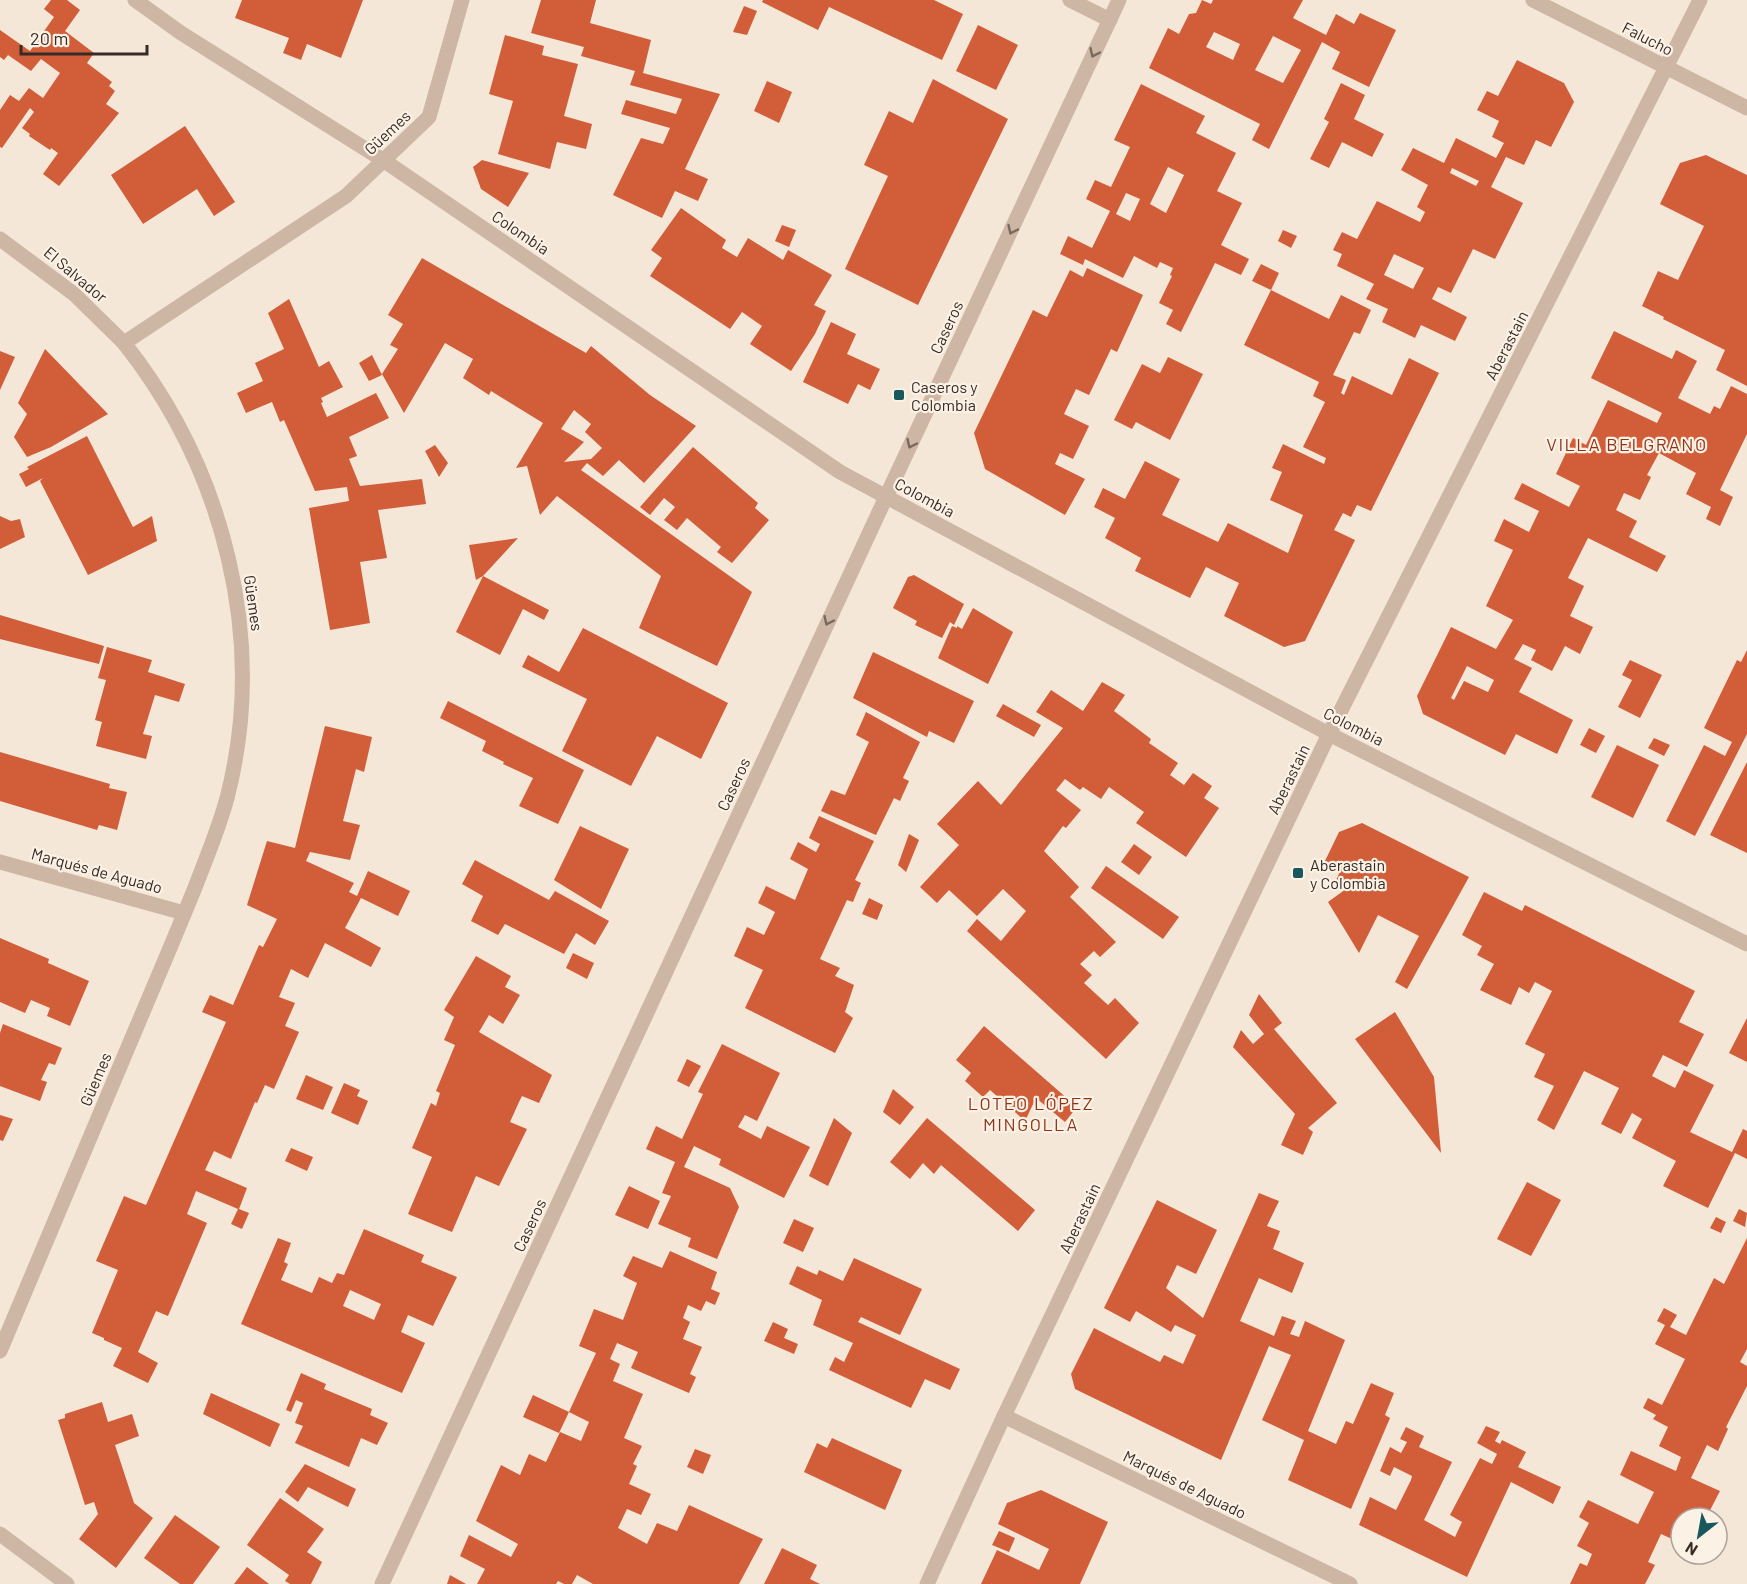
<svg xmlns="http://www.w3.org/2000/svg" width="1747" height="1584" font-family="Barlow,sans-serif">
  <rect width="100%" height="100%" fill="#f4e7d8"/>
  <g fill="#d15d39" fill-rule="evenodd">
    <path d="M51 0H67L80 10 65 31 94 53 87 63 112 82 109 86 115 91 106 104 119 113 59 186 43 174 58 153 51 148 50 150 29 136 30 134 22 128 34 112 30 108 2 148 0 147V110L10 95 19 101 29 88 43 98 60 73 41 59 31 71 8 55 4 60 0 57V30L30 51 54 17 44 9Z"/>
    <path d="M242 0H363L341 58 307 44 301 60 283 53 289 38 235 18Z"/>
    <path d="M541 0H596L590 23 651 40 643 73 720 94 685 169 708 179 698 201 675 191 662 218 613 195 641 138 663 144 670 128 621 114 626 100 676 114 682 99 630 85 635 71 581 56 584 47 531 33Z"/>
    <path d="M763 0H934L963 14 942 60 829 7 818 30 762 2Z"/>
    <path d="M1202 0 1211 4 1213 0H1303L1293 18 1326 35 1336 14 1354 24 1360 13 1396 30 1369 87 1332 69 1340 52 1322 42 1269 149 1252 140 1260 124 1149 68 1168 28 1179 34 1189 14 1196 13ZM1214 32 1240 44 1233 60 1206 47ZM1273 36 1301 50 1283 83 1255 70Z"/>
    <path d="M744 6 757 11 747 35 733 32Z"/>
    <path d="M978 25 1018 45 996 90 956 71Z"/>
    <path d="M505 35 544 46 542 55 578 64 564 116 592 124 586 149 557 142 550 169 498 154 513 101 489 94Z"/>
    <path d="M1517 60 1564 83 1574 102 1551 147 1536 140 1524 165 1506 157 1491 187 1523 203 1495 259 1473 249 1451 293 1438 287 1432 299 1467 317 1455 341 1421 325 1415 338 1382 322 1388 309 1366 299 1374 284 1337 266 1342 254 1333 250 1342 232 1357 239 1377 201 1420 222 1425 212 1417 207 1428 185 1401 170 1413 148 1444 163 1456 138 1496 158 1504 143 1492 137 1499 121 1477 110 1487 91 1498 96ZM1452 168 1479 181 1476 186 1450 173ZM1394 254 1424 268 1413 289 1384 275Z"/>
    <path d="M933 79 1008 119 918 305 845 269 888 176 864 165 889 111 913 123Z"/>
    <path d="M767 81 792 92 779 123 754 111Z"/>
    <path d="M1341 83 1365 95 1354 119 1384 134 1372 157 1342 142 1329 168 1310 159 1329 122 1324 119Z"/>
    <path d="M1141 84 1205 116 1196 133 1236 153 1217 191 1242 203 1221 245 1249 259 1241 275 1215 263 1181 332 1166 324 1173 310 1159 303 1172 276 1170 275 1173 268 1160 262 1157 268 1134 256 1123 278 1085 259 1083 265 1060 254 1068 236 1092 248 1110 211 1086 199 1095 180 1111 187 1130 147 1114 140ZM1168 167 1184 175 1166 213 1150 204ZM1126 193 1140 199 1130 221 1116 214Z"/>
    <path d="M185 126 235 202 214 216 197 189 143 224 111 175Z"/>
    <path d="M1706 155 1747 175V386L1716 370 1725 350 1663 319 1664 317 1642 306 1658 271 1678 280 1704 226 1660 204 1680 163Z"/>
    <path d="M482 160 529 173 508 207 481 189 473 167Z"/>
    <path d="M681 208 726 240 722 248 737 257 748 238 783 260 788 250 832 275 814 305 826 311 815 334 791 371 750 344 762 326 742 312 730 329 650 276 662 258 651 250Z"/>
    <path d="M782 225 796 230 789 247 775 241Z"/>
    <path d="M1283 230 1297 236 1291 248 1278 241Z"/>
    <path d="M422 258 586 353 591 346 650 395 696 426 644 483 619 460 603 476 587 463 581 470 752 592 717 666 639 628 661 576 557 496 540 515 527 466 516 468 543 423 491 391 489 395 463 378 473 359 445 343 404 413 382 374 398 349 390 345 403 324 388 315ZM574 410 591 424 585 432 602 448 591 459 564 462 584 442 561 429Z"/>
    <path d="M1261 264 1279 273 1271 290 1252 281Z"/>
    <path d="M1087 268 1143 295 1117 352 1111 349 1089 395 1076 389 1064 414 1089 426 1073 459 1060 453 1055 464 1085 479 1065 515 985 469 974 433 1033 310 1047 317 1070 270 1083 277Z"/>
    <path d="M1271 290 1329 319 1341 295 1371 310 1360 334 1354 332 1333 375 1346 380 1341 393 1344 395 1352 376 1392 395 1409 358 1439 373 1371 511 1357 505 1351 517 1343 513 1334 530 1355 540 1305 641 1284 647 1224 616 1239 583 1206 567 1190 598 1135 571 1141 558 1105 538 1115 518 1094 507 1103 488 1125 499 1145 461 1180 479 1162 515 1218 542 1228 523 1288 553 1303 515 1270 500 1282 472 1272 468 1283 444 1324 464 1326 458 1303 447 1325 402 1313 396 1319 382 1244 345Z"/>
    <path d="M289 299 319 367 329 361 343 387 321 398 323 402 321 403 327 417 376 393 389 418 349 437 357 456 349 459 360 486 422 479 426 504 378 510 387 558 360 562 370 623 330 630 309 508 349 501 347 487 315 491 284 420 280 422 272 402 246 413 237 393 263 381 255 363 284 349 268 313Z"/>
    <path d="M831 322 856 334 847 354 880 369 870 390 858 384 848 404 803 382Z"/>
    <path d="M1614 331 1672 359 1676 350 1697 361 1678 398 1710 414 1714 406 1720 409 1731 386 1747 394V434L1720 490 1733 497 1720 526 1706 519 1711 507 1686 494 1696 473 1659 453 1647 475 1651 477 1640 500 1624 493 1616 510 1637 521 1629 537 1666 556 1657 572 1588 538 1568 578 1584 586 1570 616 1593 627 1580 654 1565 646 1552 671 1531 660 1536 650 1523 644 1514 659 1532 668 1519 692 1573 720 1557 754 1516 734 1505 755 1423 714 1417 696 1451 627 1496 649 1513 620 1486 606 1513 550 1494 541 1504 519 1529 532 1539 511 1514 499 1522 483 1569 507 1580 486 1556 474 1573 438 1586 445 1608 400 1657 423 1662 413 1591 378ZM1467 666 1494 680 1488 692 1464 681 1454 700 1451 698Z"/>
    <path d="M45 349 108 414 51 447 27 457 14 437 27 414 18 403Z"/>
    <path d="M0 351 15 357 0 390Z"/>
    <path d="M372 355 382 375 369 381 359 363Z"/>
    <path d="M1168 357 1203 374 1170 440 1136 422 1132 429 1114 420 1142 364 1160 373Z"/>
    <path d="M87 436 133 527 152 516 157 541 88 575 40 481 43 478 26 487 19 474 29 469 27 467Z"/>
    <path d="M435 445 448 463 439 477 425 451Z"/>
    <path d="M693 447 758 503 755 508 769 520 732 563 717 552 721 547 687 518 677 530 664 520 675 507 664 498 650 515 640 507Z"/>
    <path d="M0 516 11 521 20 519 25 537 0 549Z"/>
    <path d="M518 538 483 576 549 610 544 620 523 609 500 655 456 632 483 576 476 580 469 545Z"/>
    <path d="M914 575 964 604 954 625 950 622 942 638 915 625 917 621 893 608 908 577Z"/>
    <path d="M973 608 1013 632 988 684 938 658 952 626 957 628V626L962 629Z"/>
    <path d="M0 615 104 646 99 664 0 639Z"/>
    <path d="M583 628 728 703 701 759 657 736 631 786 562 751 587 699 522 667 528 655 559 672Z"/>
    <path d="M107 647 152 660 148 672 185 684 179 702 155 695 143 734 152 736 146 759 96 746 102 722 95 720 106 680 98 678Z"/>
    <path d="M1747 650V734L1695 836 1666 821 1704 745 1725 756 1732 742 1704 728 1737 660 1741 662Z"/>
    <path d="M873 652 974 701 954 743 929 731 927 737 853 698Z"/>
    <path d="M1630 660 1662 675 1640 718 1618 707 1632 680 1622 675Z"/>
    <path d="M1102 682 1125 695 1114 711 1151 739 1149 743 1178 763 1170 775 1184 785 1193 773 1212 786 1204 798 1219 808 1186 857 1136 823 1144 812 1109 787 1101 799 1083 787 1080 790 1065 779 1056 790 1081 810 1066 828 1063 826 1044 851 1079 887 1070 897 1116 942 1100 957 1094 951 1080 964 1092 975 1084 983 1108 1005 1115 998 1139 1023 1106 1059 967 931 977 919 1001 941 1026 911 1003 889 977 916 949 890 937 903 920 887 959 845 937 824 978 781 1001 805 1063 728 1036 712 1051 690 1083 711Z"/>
    <path d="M448 701 584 770 558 824 519 806 533 778 503 764 504 762 482 751 486 741 440 718Z"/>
    <path d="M1003 704 1041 725 1034 737 996 716Z"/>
    <path d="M866 712 920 742 903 778 909 781 900 801 894 798 876 835 821 811 831 790 845 795 869 742 856 735Z"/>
    <path d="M325 726 372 737 364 772 356 769 343 821 360 825 350 860 310 852 306 861 354 883 349 892 357 896 368 871 410 891 398 916 361 898 345 928 381 948 371 967 325 943 308 978 291 969 279 997 295 1003 285 1026 299 1032 274 1089 265 1085 257 1103 255 1102 231 1159 214 1151 205 1170 247 1188 239 1209 249 1213 242 1229 231 1224 238 1209 196 1191 187 1214 207 1223 168 1316 156 1311 138 1352 158 1363 148 1383 113 1366 122 1348 104 1340V1338L92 1333 118 1270 96 1261 124 1196 146 1205 209 1061 226 1022 202 1012 210 995 233 1005 259 945 263 947 277 919 247 905 267 841 295 848Z"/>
    <path d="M1589 728 1605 736 1596 753 1580 745Z"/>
    <path d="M1654 738 1670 745 1664 756 1648 748Z"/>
    <path d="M1617 745 1659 765 1633 818 1591 797Z"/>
    <path d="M0 752 110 784 109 788 127 792 117 830 99 825 97 830 0 801Z"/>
    <path d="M1747 762V853L1710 835Z"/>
    <path d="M819 816 874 841 855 880 861 883 857 892 853 902 847 900 820 959 840 968 835 976 854 985 845 1012 853 1018 835 1053 745 1008 763 970 734 956 747 927 764 935 775 912 758 903 766 886 795 900 808 869 790 859 798 842 816 852 820 844 809 838Z"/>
    <path d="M1362 823 1469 877 1407 989 1395 982 1419 936 1378 915 1359 953 1328 902 1346 889 1335 883 1341 869 1325 861 1339 832Z"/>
    <path d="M580 826 629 849 601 909 554 880Z"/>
    <path d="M909 834 919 840 906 872 898 865Z"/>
    <path d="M1134 844 1152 857 1139 875 1121 862Z"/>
    <path d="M475 860 549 900 555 891 609 921 595 945 576 933 564 954 505 924 498 935 471 921 483 896 462 884Z"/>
    <path d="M1106 866 1179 917 1163 939 1091 888Z"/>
    <path d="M1484 892 1522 911 1525 905 1695 991 1679 1022 1704 1034 1687 1067 1663 1055 1652 1076 1675 1088 1684 1070 1714 1085 1690 1132 1732 1152 1743 1129 1747 1131V1159L1735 1153 1708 1208 1663 1186 1676 1161 1632 1138 1642 1119 1632 1113 1621 1134 1601 1124 1619 1088 1584 1071 1554 1130 1537 1120 1554 1086 1534 1077 1545 1054 1525 1044 1552 991 1535 982 1529 993 1519 987 1511 1005 1480 990 1494 964 1477 955 1482 946 1462 935Z"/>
    <path d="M869 898 883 905 877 920 862 914Z"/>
    <path d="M0 938 49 959 48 963 89 981 70 1026 47 1016 50 1008 31 1000 25 1013 0 1002Z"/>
    <path d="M573 953 594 963 587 979 566 968Z"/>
    <path d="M476 956 511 976 505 987 520 995 503 1024 489 1015 479 1032 552 1075 539 1103 522 1096 519 1102 510 1122 527 1129 499 1186 476 1176 452 1232 408 1214 432 1157 412 1148 431 1103 436 1106 440 1093 436 1091 455 1045 444 1040 454 1017 444 1010Z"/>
    <path d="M1259 994 1282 1023 1274 1029 1337 1103 1308 1128 1313 1132 1303 1155 1281 1145 1295 1114 1233 1047 1241 1030 1253 1044 1264 1034 1249 1015Z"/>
    <path d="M1395 1012 1434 1077 1441 1153 1355 1039Z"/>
    <path d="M1747 1018V1062L1729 1053Z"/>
    <path d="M3 1024 62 1048 55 1065 49 1063 41 1080 47 1082 40 1101 0 1086V1033Z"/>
    <path d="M984 1026 1077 1107 1065 1122 1036 1098 1025 1121 990 1090 983 1097 965 1081 971 1073 956 1060Z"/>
    <path d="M722 1044 780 1073 757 1121 745 1115 738 1127 761 1139 767 1126 810 1147 784 1198 719 1165 721 1159 694 1146 684 1167 730 1188 739 1207 717 1259 688 1247 691 1238 658 1224 671 1196 662 1193 675 1162 646 1149 656 1126 682 1139 703 1094 698 1092Z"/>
    <path d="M687 1059 701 1066 689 1087 677 1081Z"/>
    <path d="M306 1075 333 1087 323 1110 296 1099Z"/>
    <path d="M344 1083 360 1090 357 1096 368 1101 358 1125 331 1113Z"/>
    <path d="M893 1089 914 1107 900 1125 883 1112Z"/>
    <path d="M0 1115 13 1119 3 1141 0 1140Z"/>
    <path d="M834 1118 852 1133 828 1186 809 1176Z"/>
    <path d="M927 1118 1035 1210 1018 1231 941 1165 934 1174 923 1163 910 1179 890 1162Z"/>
    <path d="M291 1148 313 1157 307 1171 285 1161Z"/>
    <path d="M1527 1182 1561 1200 1531 1256 1497 1239Z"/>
    <path d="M629 1186 660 1201 648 1229 615 1215Z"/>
    <path d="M1259 1193 1279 1201 1267 1226 1280 1231 1273 1249 1304 1263 1292 1293 1259 1278 1240 1321 1274 1336 1282 1316 1296 1321 1290 1334 1299 1337 1305 1321 1345 1340 1308 1431 1336 1444 1346 1421 1353 1424 1371 1383 1394 1393 1385 1415 1390 1418 1351 1509 1288 1480 1304 1440 1262 1420 1291 1355 1269 1346 1221 1460 1075 1389 1071 1374 1094 1328 1160 1362 1164 1355 1183 1364 1196 1335 1175 1325 1171 1332 1136 1311 1130 1322 1104 1308 1157 1200 1217 1230 1196 1274 1177 1265 1166 1288 1203 1318Z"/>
    <path d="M1739 1209 1747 1213 1745 1227 1733 1221Z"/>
    <path d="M1716 1217 1726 1222 1721 1233 1710 1228Z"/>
    <path d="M794 1219 814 1228 803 1252 783 1243Z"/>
    <path d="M364 1229 424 1255 421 1262 457 1277 433 1326 408 1315 401 1332 425 1343 402 1393 241 1324 278 1238 291 1243 284 1262 288 1264 281 1280 312 1293 319 1277 332 1283 337 1273 344 1275ZM350 1290 381 1304 374 1320 343 1306Z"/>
    <path d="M1747 1238V1349L1740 1362 1747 1366V1386L1726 1427 1728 1429 1718 1451 1707 1445 1691 1478 1720 1491 1706 1518H1681V1543L1661 1534 1648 1562 1655 1565 1645 1584H1570L1580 1563 1587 1566 1592 1554 1577 1546 1589 1523 1579 1517 1588 1500 1638 1524 1654 1492 1620 1475 1631 1451 1676 1471 1681 1457 1659 1446 1668 1427 1653 1419 1656 1415 1643 1408 1648 1398 1662 1405 1685 1359 1655 1344 1665 1325 1657 1321 1664 1308 1677 1315 1670 1327 1686 1335 1714 1278 1724 1284Z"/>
    <path d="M670 1251 717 1272 711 1289 720 1293 715 1305 706 1301 701 1311 688 1305 683 1318 690 1322 683 1339 702 1347 690 1374 696 1377 689 1393 631 1368 638 1352 617 1343 610 1359 620 1364 613 1381 643 1394 624 1438 642 1446 633 1464 637 1466 629 1484 651 1494 641 1515 627 1509 618 1528 647 1544 657 1523 677 1531 689 1505 763 1539 739 1584H593L577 1575 572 1584H564L558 1581 556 1584H477L485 1569 460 1556 469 1535 511 1557 518 1544 476 1521 501 1465 520 1475 529 1454 546 1462 560 1432 581 1441 589 1422 569 1412 596 1353 579 1346 594 1309 623 1320 637 1283 623 1276 633 1256 662 1268Z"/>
    <path d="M854 1258 922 1289 900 1335 861 1317 858 1322 960 1369 950 1390 925 1379 911 1408 829 1370 835 1357 844 1362 853 1343 813 1325 822 1300 789 1284 797 1266 817 1275 819 1270 843 1281Z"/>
    <path d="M773 1322 788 1329 784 1338 798 1344 794 1354 764 1341Z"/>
    <path d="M301 1373 326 1384 324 1389 372 1409 370 1415 388 1423 377 1445 361 1438 349 1467 295 1443 303 1426 295 1423 303 1403 296 1400 291 1412 286 1410Z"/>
    <path d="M211 1393 280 1424 270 1447 203 1414Z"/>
    <path d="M533 1395 569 1412 559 1433 523 1417Z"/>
    <path d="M102 1402 108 1422 132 1414 139 1436 115 1445 134 1503 153 1518 116 1568 79 1539 98 1514 94 1502 85 1505 58 1420 65 1418V1414Z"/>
    <path d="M1486 1426 1500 1432 1495 1441 1500 1444 1502 1440 1526 1452 1518 1467 1561 1487 1553 1504 1511 1482 1467 1577 1359 1525 1370 1497 1396 1510 1411 1480 1412 1476 1394 1467 1390 1476 1380 1471 1390 1447 1401 1453 1407 1442 1400 1439 1406 1427 1424 1436 1419 1447 1452 1462 1424 1520 1455 1537 1462 1522 1450 1515 1480 1458 1492 1464 1497 1454 1477 1443Z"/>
    <path d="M832 1438 902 1470 885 1510 804 1472 817 1443 827 1448Z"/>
    <path d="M695 1449 711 1455 703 1474 687 1467Z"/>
    <path d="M305 1464 356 1489 348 1507 308 1487 298 1502 285 1492Z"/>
    <path d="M1041 1490 1108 1522 1080 1584H981L997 1550 1039 1570 1049 1549 998 1524 1007 1503Z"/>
    <path d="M280 1498 324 1529 307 1552 322 1562 311 1584H290L285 1581 289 1575 247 1545Z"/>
    <path d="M175 1515 220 1547 193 1584H180L144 1558Z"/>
    <path d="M999 1531 1015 1538 1009 1552 992 1545Z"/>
    <path d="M782 1548 817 1565 810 1579 820 1584H764Z"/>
    <path d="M247 1567 269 1584H234Z"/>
    <path d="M450 1575 466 1584H447Z"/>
  </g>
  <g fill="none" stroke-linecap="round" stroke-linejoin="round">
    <g stroke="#cdb6a3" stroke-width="15">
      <path d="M135 0 181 33 383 160 840 472 1329 734 1747 944"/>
      <path d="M1070 0 1110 20"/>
      <path d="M1533 0 1747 108"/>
      <path d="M0 239 74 294 124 343"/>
      <path d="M0 862 184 913"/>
      <path d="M0 1351C46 1243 91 1134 137 1026 157 979 177 932 196 885 207 856 219 828 227 798 268 640 224 469 124 343L346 196 429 117 462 0"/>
      <path d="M1004 1416 1350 1584"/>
      <path d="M0 1534 67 1584"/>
      <path d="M382 1584 886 497 1119 0"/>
      <path d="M927 1584 1004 1416 1329 734 1700 0"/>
    </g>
  </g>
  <defs><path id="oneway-chevron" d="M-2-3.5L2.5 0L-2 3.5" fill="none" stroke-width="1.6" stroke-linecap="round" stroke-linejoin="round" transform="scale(1.5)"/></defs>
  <g stroke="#7a6a5e">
    <use href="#oneway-chevron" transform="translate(1094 53) rotate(115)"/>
    <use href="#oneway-chevron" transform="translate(1012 230) rotate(115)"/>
    <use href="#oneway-chevron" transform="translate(911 444) rotate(115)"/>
    <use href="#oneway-chevron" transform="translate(828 621) rotate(115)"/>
  </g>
  <g fill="#18585c" stroke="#fbf1e5" stroke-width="2">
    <rect x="893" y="389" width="12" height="12" rx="3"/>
    <rect x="1292" y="867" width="12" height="12" rx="3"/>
  </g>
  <g text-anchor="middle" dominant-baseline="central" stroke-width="4.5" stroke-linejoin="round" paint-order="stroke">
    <g font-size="16" fill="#372b26" stroke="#fbf1e5">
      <text transform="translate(1648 38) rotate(27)">Falucho</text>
      <text transform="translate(387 132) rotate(-43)">Güemes</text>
      <text transform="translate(521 232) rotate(34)">Colombia</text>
      <text transform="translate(76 274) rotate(40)">El Salvador</text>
      <text transform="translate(946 327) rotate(-65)">Caseros</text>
      <text transform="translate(1506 345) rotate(-63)">Aberastain</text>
      <text transform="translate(925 497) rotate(28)">Colombia</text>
      <text transform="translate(254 603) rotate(82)">Güemes</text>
      <text transform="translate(1354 726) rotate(27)">Colombia</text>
      <text transform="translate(1288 779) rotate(-64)">Aberastain</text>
      <text transform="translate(733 784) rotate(-65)">Caseros</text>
      <text transform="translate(97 870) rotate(15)">Marqués de Aguado</text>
      <text transform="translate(95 1079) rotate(-67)">Güemes</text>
      <text transform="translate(1079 1218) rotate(-65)">Aberastain</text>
      <text transform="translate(529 1225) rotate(-65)">Caseros</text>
      <text transform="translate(1185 1484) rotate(26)">Marqués de Aguado</text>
    </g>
    <g font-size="16" fill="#372b26" stroke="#fbf1e5" text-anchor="start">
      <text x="911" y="386">Caseros y<tspan x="911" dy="18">Colombia</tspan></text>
      <text x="1310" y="864">Aberastain<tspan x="1310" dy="18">y Colombia</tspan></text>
    </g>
    <g font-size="18" letter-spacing="1.5" fill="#8e3317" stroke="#fbf1e5">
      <text x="1627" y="444">VILLA BELGRANO</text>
      <text x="1031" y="1103">LOTEO LÓPEZ<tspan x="1031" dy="21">MINGOLLA</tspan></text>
    </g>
  </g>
  <g transform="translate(1699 1536) rotate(211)"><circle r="28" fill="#fbf1e5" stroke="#ada299" stroke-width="1.5"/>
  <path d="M0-4.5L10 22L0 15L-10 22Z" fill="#18585c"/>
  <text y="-9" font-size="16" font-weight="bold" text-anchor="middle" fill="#372b26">N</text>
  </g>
  <path d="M21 45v9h126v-9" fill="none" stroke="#372b26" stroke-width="3"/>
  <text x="30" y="45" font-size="18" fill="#372b26" stroke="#fbf1e5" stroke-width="4.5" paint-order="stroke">20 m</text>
</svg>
